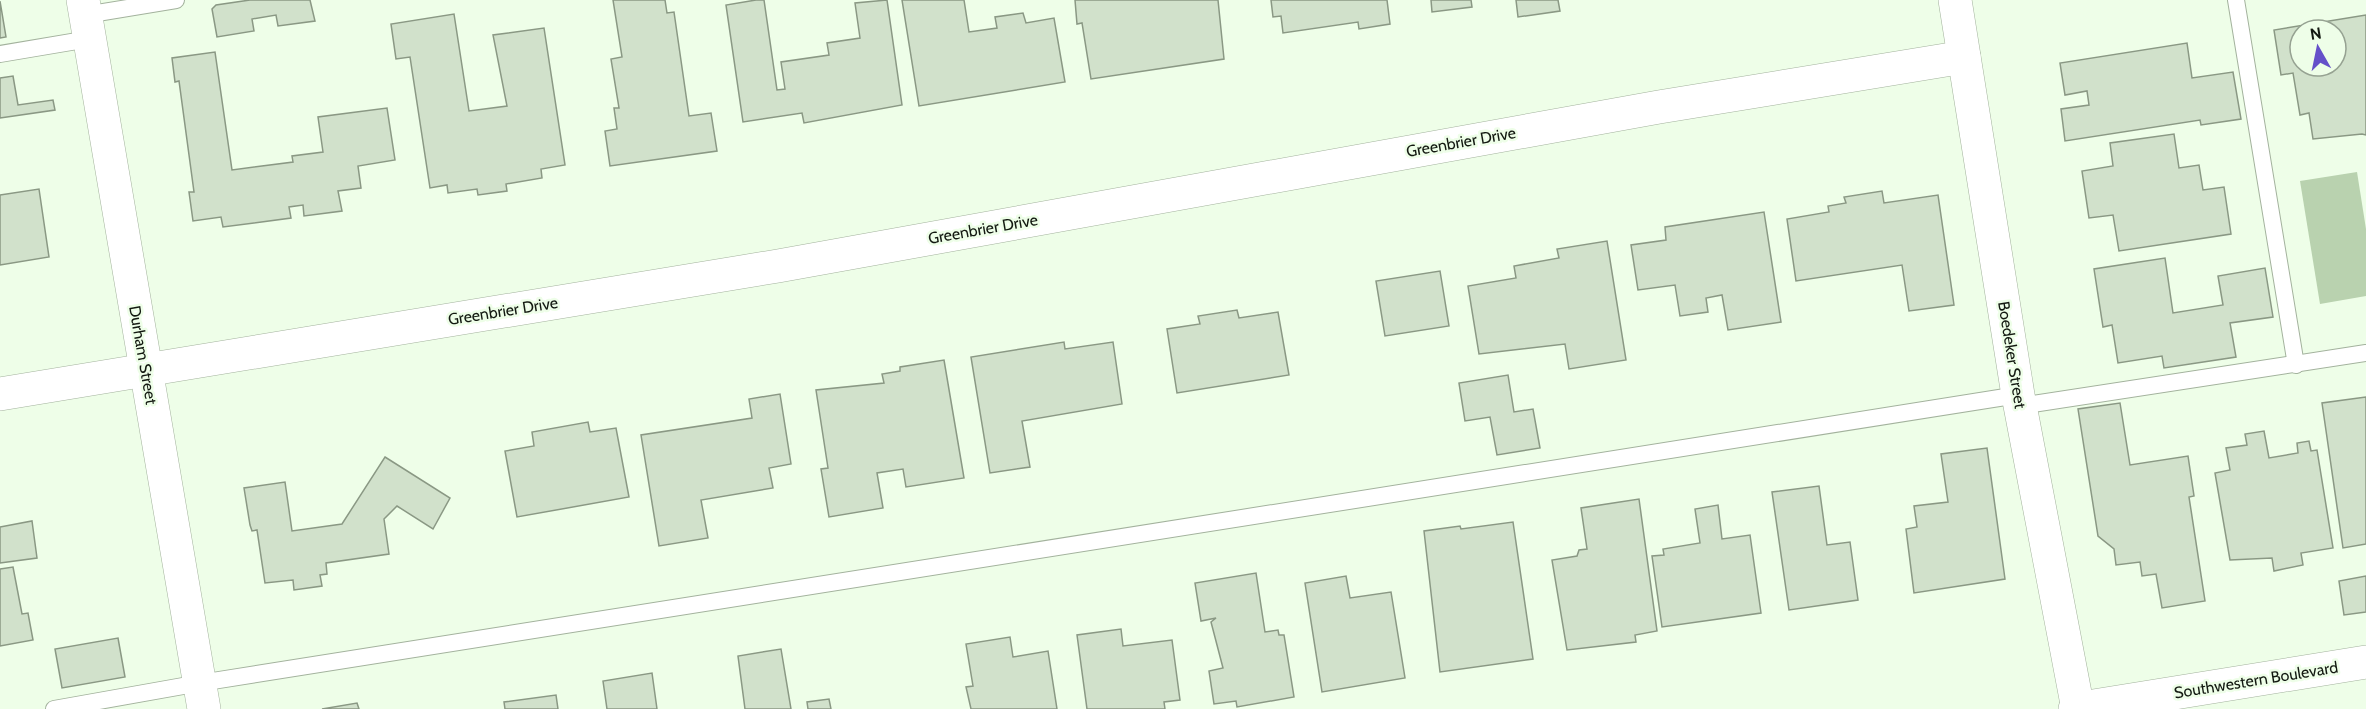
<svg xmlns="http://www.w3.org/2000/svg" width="2366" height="709" font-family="Cabin,sans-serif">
  <rect width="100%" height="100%" fill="#eefee8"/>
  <path fill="#b9d2af" d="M2357 172 2366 229V296L2320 304 2300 181Z"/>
  <g fill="#d1e1cb" stroke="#8a9884" stroke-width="1.5" fill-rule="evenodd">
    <path d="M250 0H310L315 21 278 26 276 15 252 19 254 31 217 37 212 9 216 5Z"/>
    <path d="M613 0H665L667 13 674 12 689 116 711 113 717 151 610 166 605 131 617 129 614 108H619L611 59 622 57Z"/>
    <path d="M756 0H764L777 90 785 89 781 62 829 55 827 43 860 38 855 3 887 0 902 105 804 123 802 113 743 122 726 5Z"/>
    <path d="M902 0H964L969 32 997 28 995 17 1023 13 1026 23 1054 18 1065 82 919 106Z"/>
    <path d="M1075 0H1218L1224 59 1091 79 1082 23 1077 24Z"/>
    <path d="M1271 0H1387L1390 24 1359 29 1358 22 1283 33 1281 16 1273 17Z"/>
    <path d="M1431 0H1471L1472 7 1432 12Z"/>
    <path d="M1516 0H1558L1560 11 1518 17Z"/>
    <path d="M0 1 6 37 0 38Z"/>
    <path d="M454 14 469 111 507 106 493 35 544 28 565 165 541 169 542 178 506 184 507 191 478 195 477 189 448 193 447 185 430 188 410 57 396 59 391 24Z"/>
    <path d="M2366 15V135L2362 134 2313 139 2309 113 2300 115 2293 73 2281 75 2274 30ZM2300 30H2336V66H2300Z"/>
    <path d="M2187 43 2192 78 2233 72 2241 119 2201 125 2200 120 2065 141 2061 109 2089 105 2087 91 2065 95 2060 63Z"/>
    <path d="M215 52 232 170 293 162 292 156 323 152 318 117 387 108 395 160 358 166 361 188 338 191 342 211 304 216 303 205 289 207 291 218 223 227 221 217 193 221 189 192H194L179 81 175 82 172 58Z"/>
    <path d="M13 76 18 105 53 100 55 110 0 118V78Z"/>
    <path d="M2174 134 2179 168 2199 165 2203 190 2224 187 2231 234 2119 251 2113 215 2089 218 2082 171 2113 166 2110 143Z"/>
    <path d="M39 189 49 257 0 265V195Z"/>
    <path d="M1882 191 1884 203 1938 195 1954 305 1909 311 1902 265 1796 281 1787 219 1829 212 1828 206 1846 203 1844 197Z"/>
    <path d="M1764 212 1781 322 1728 330 1722 295 1706 298 1708 312 1680 316 1675 285 1638 290 1631 245 1666 240 1665 227Z"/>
    <path d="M1607 241 1626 360 1569 369 1565 344 1479 354 1468 286 1516 278 1514 266 1559 258 1557 249Z"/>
    <path d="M2165 258 2173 313 2223 305 2218 276 2265 268 2273 317 2230 323 2236 357 2164 368 2162 356 2118 363 2112 325 2103 327 2094 269Z"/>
    <path d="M1440 271 1449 326 1385 336 1376 281Z"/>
    <path d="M1237 310 1239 318 1278 312 1289 375 1177 393 1167 329 1200 324 1198 316Z"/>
    <path d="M1064 342 1065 349 1113 342 1122 404 1022 421 1030 467 990 473 971 357Z"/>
    <path d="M944 360 964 478 906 487 903 469 877 473 883 508 829 517 821 469 828 468 816 390 884 383 882 374 900 371V367Z"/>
    <path d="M1508 375 1514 412 1533 409 1540 448 1497 455 1490 417 1465 421 1459 383Z"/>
    <path d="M780 394 791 464 769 468 773 488 701 500 708 538 659 546 641 435 752 418 749 399Z"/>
    <path d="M2366 397V544L2343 548 2322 403Z"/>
    <path d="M2120 403 2130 465 2188 456 2194 496 2189 497 2205 601 2162 608 2156 574 2142 576 2140 562 2116 565 2114 549 2098 536 2078 409Z"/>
    <path d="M588 422 590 432 616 428 629 497 517 517 505 451 534 446 532 432Z"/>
    <path d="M2264 431 2269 458 2298 453 2297 443 2309 441 2311 451 2317 450 2333 548 2301 553 2303 565 2274 571 2272 558 2230 560 2215 473 2230 470 2226 448 2247 445 2245 434Z"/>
    <path d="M1987 448 2005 579 1914 593 1906 529 1917 527 1914 506 1948 502 1941 454Z"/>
    <path d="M385 457 450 498 433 529 397 506 384 519 389 554 326 563 327 574 320 575 322 586 294 590 293 580 265 583 257 530 252 531 250 525 244 488 285 482 292 531 342 524Z"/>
    <path d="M1819 486 1827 545 1850 542 1858 600 1789 610 1772 492Z"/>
    <path d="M1639 499 1657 631 1635 635 1636 642 1567 650 1552 560 1577 556 1579 550 1587 549 1581 508Z"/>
    <path d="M1718 505 1722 539 1750 535 1761 613 1662 627 1652 556 1664 555 1663 549 1700 543 1695 509Z"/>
    <path d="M32 521 37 558 0 563V527Z"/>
    <path d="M1513 522 1533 659 1440 672 1424 531 1460 526 1461 529Z"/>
    <path d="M13 567 22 614 28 613 33 640 0 646V569Z"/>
    <path d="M1256 573 1265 632 1278 630 1279 635H1284L1294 697 1237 707 1236 701 1214 704 1209 671 1223 668 1211 622 1216 618 1201 621 1195 583Z"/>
    <path d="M1346 576 1350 598 1391 592 1405 678 1322 692 1305 583Z"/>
    <path d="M2366 576V612L2344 615 2339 581Z"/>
    <path d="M1121 629 1123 646 1172 640 1180 700 1164 702 1165 709H1087L1077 635Z"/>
    <path d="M1010 637 1013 657 1048 651 1057 709H971L966 687 973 686 966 644Z"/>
    <path d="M118 638 125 677 62 688 55 649Z"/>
    <path d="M781 649 791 709H745L738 656Z"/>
    <path d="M652 673 657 709H607L603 681Z"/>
    <path d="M556 695 558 709H505L504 702Z"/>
    <path d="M829 699 831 709H808L807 702Z"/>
    <path d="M357 703 359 709H322Z"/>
  </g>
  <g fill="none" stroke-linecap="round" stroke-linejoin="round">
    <defs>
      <g id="service">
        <path d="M2236 0 2296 365"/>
        <path d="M85 15 176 0"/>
        <path d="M0 54 89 39"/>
        <path d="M2020 406 2366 353"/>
        <path d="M54 709 200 683 2018 395"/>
      </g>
      <g id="minor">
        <path d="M83 0 204 709"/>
        <path d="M1955 0 2018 395 2078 709"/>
        <path d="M0 394 778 266 1659 107 1964 57"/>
      </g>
      <path id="tertiary" d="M2075 709 2366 662"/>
    </defs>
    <use href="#service" stroke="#a3b29d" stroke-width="18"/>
    <use href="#minor" stroke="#a3b29d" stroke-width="34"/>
    <use href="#tertiary" stroke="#a3b29d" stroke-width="34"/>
    <use href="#service" stroke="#fff" stroke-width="16"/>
    <use href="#minor" stroke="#fff" stroke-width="33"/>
    <use href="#tertiary" stroke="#fff" stroke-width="33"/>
  </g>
  <g text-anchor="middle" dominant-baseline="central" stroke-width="5" stroke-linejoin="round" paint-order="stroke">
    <g font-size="16" fill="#131911" stroke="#eefee8">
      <text transform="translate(1461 142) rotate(-10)">Greenbrier Drive</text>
      <text transform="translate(983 229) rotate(-10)">Greenbrier Drive</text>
      <text transform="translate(503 311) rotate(-9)">Greenbrier Drive</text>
      <text transform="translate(143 355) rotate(80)">Durham Street</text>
      <text transform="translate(2012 355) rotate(81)">Boedeker Street</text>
      <text transform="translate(2256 680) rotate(-9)">Southwestern Boulevard</text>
    </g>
  </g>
  <g transform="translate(2318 48) rotate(351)"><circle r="28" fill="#eefee8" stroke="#96a292" stroke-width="1.5"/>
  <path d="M0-4.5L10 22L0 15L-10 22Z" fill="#6550c9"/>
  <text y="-9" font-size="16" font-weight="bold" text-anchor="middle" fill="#131911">N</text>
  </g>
</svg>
